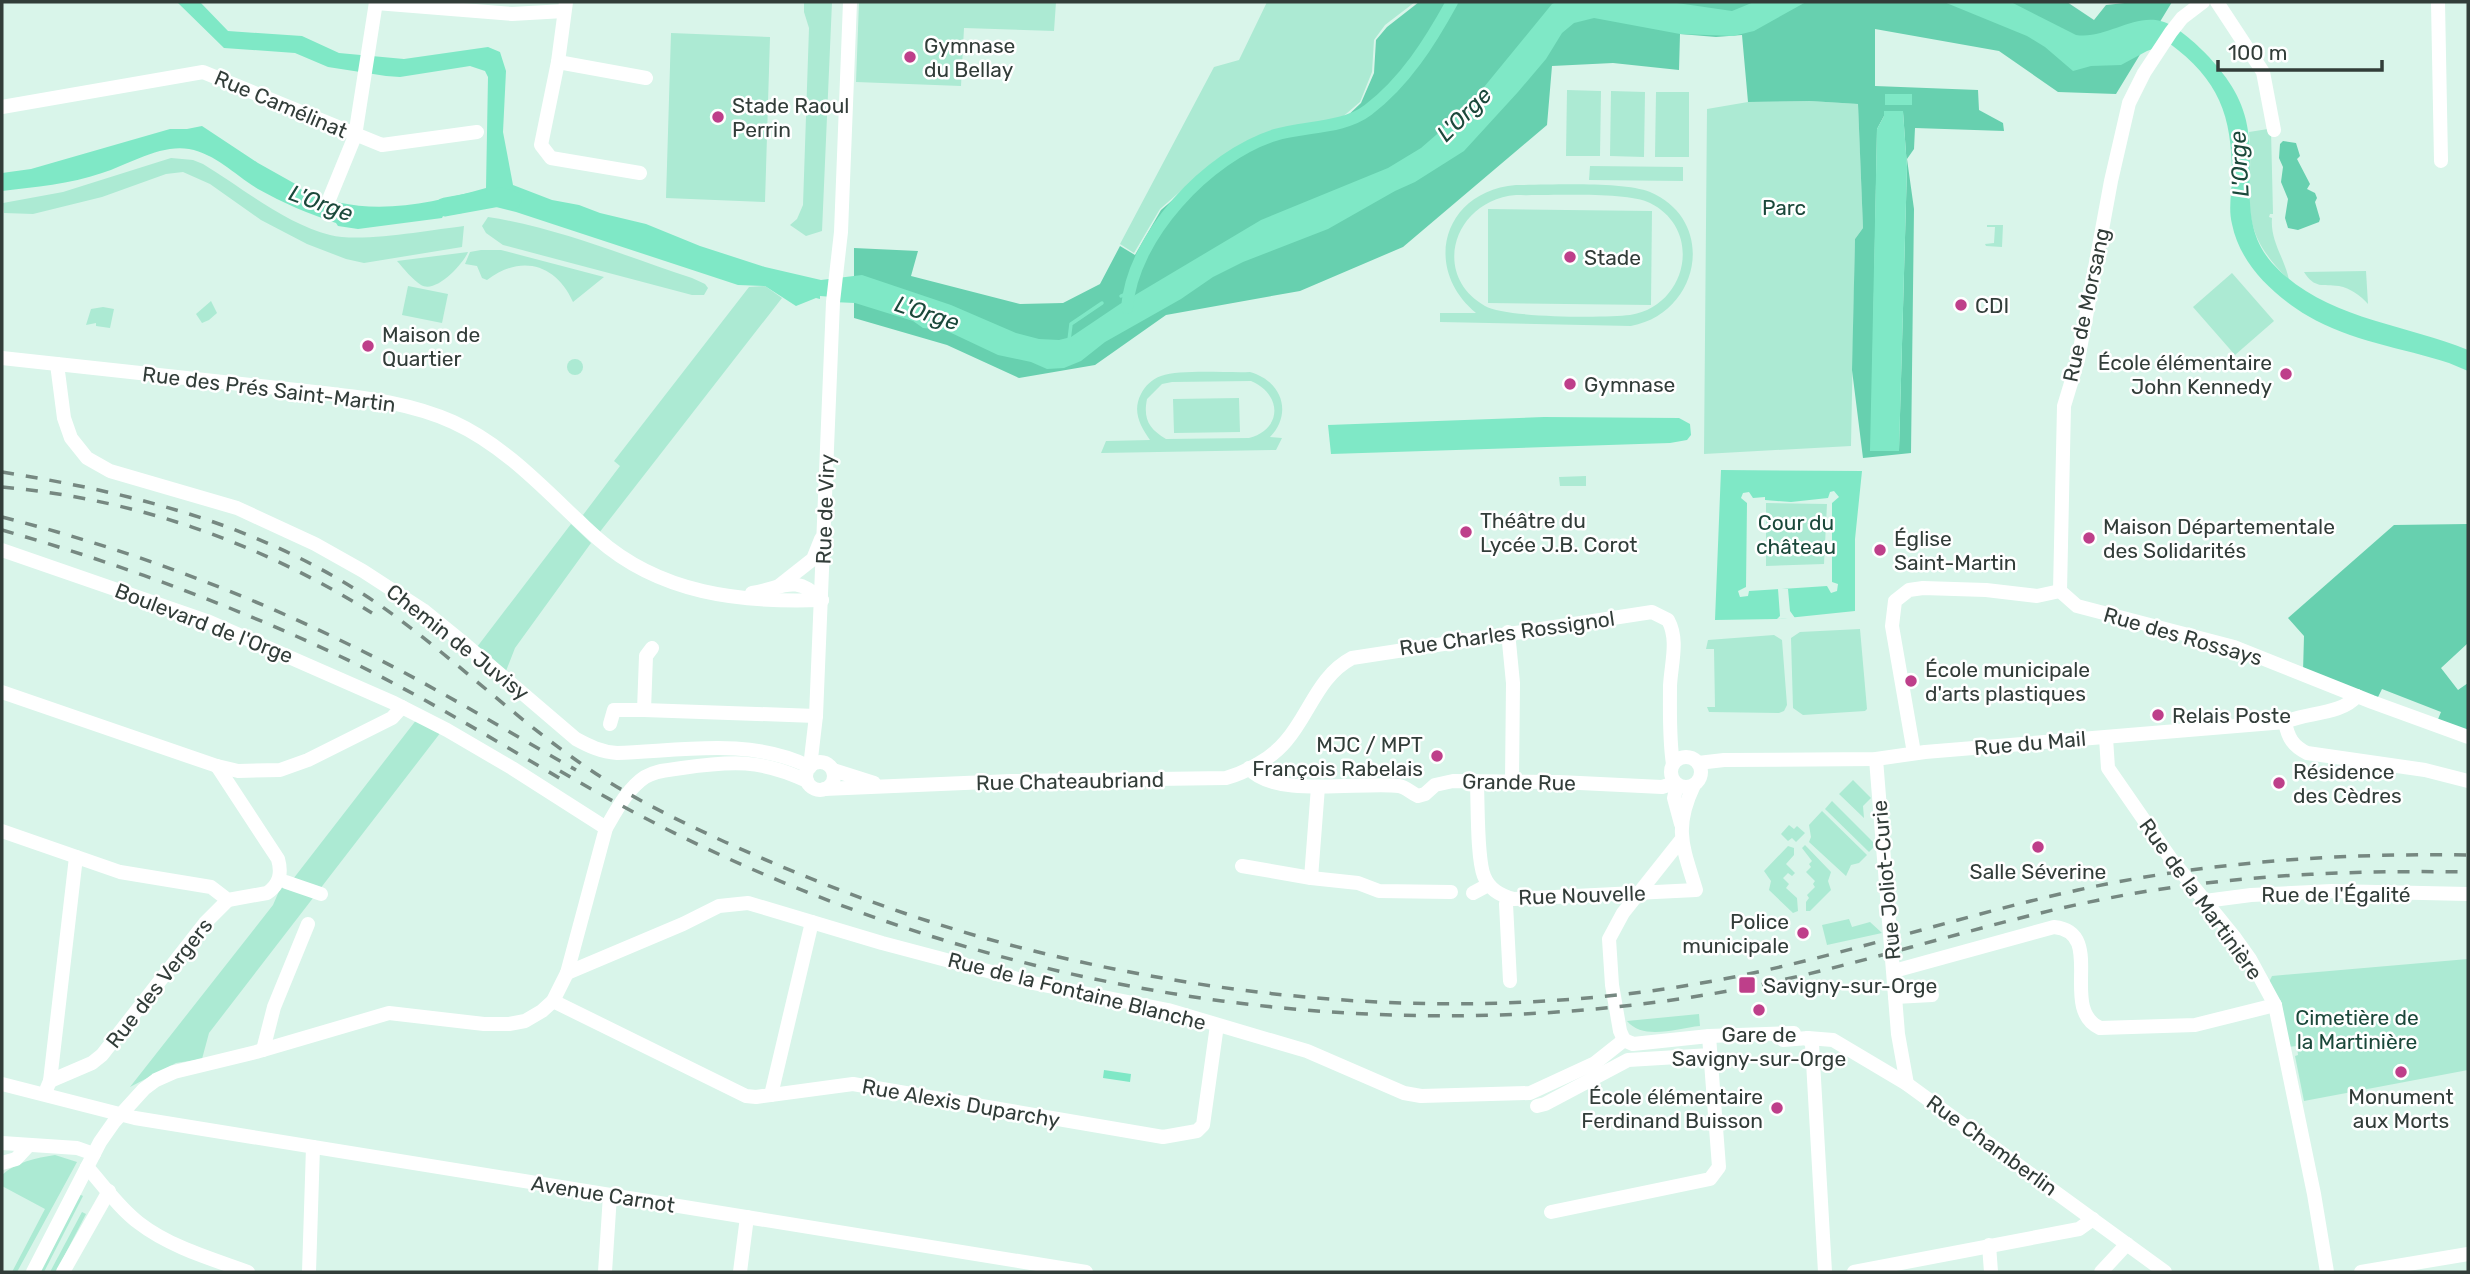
<svg xmlns="http://www.w3.org/2000/svg" width="2470" height="1274" font-family="Rubik,sans-serif">
  <rect width="100%" height="100%" fill="#d9f5ea"/>
  <g fill="#acead3" fill-rule="evenodd">
    <path d="M804 2H832L822 231 806 236 790 225 797 219 803 205 809 28 804 12Z"/>
    <path d="M859 2H1056L1054 31 964 28 961 86 856 82Z"/>
    <path d="M1267 2H1415L1385 25 1374 40 1372 72 1360 102 1340 119 1282 129 1253 140 1215 161 1160 209 1134 253 1120 244 1214 67 1239 60Z"/>
    <path d="M671 33 770 37 765 202 666 198Z"/>
    <path d="M1567 90 1601 91 1600 156H1566Z"/>
    <path d="M1611 91 1645 92 1644 157 1610 156Z"/>
    <path d="M1656 92H1689V157H1655Z"/>
    <path d="M1810 101 1858 104 1863 228 1855 239 1851 446 1704 454 1707 109 1748 102Z"/>
    <path d="M2268 129 2271 130 2273 214H2270L2269 217 2272 218C2270 241 2285 259 2289 280 2233 225 2255 201 2249 132Z"/>
    <path d="M171 158 193 160 203 164C241 187 286 224 330 235 361 243 430 230 464 226L462 247 364 263 346 259 307 244 261 220 210 184 183 172 166 174 102 197 33 214 4 213 3 203 63 192Z"/>
    <path d="M1590 166 1683 167V181L1589 180Z"/>
    <path d="M1516 185C1548 185 1622 181 1650 192 1718 221 1700 313 1631 326L1440 322V313H1476C1421 267 1444 191 1516 185ZM1516 195C1546 196 1626 191 1650 203 1704 230 1687 306 1630 315 1604 318 1506 318 1485 306 1430 275 1454 200 1516 195Z"/>
    <path d="M1488 209 1652 211 1651 305 1488 303Z"/>
    <path d="M488 217C558 228 625 256 692 278L705 284 708 288 704 295H692L503 245 486 233 482 226Z"/>
    <path d="M1987 225H2003L2002 247 1986 246 1985 244 1994 243 1995 227H1987Z"/>
    <path d="M481 250H501L604 277 573 302C556 264 521 254 487 280L482 278 477 266 465 264 470 252Z"/>
    <path d="M468 252C463 264 436 294 421 285 413 280 404 269 397 261Z"/>
    <path d="M2366 271 2368 304C2361 296 2350 288 2339 286 2322 284 2315 289 2304 272Z"/>
    <path d="M2232 273 2274 321 2235 355 2193 307Z"/>
    <path d="M408 286 448 294 442 323 402 315Z"/>
    <path d="M765 286 782 298 599 533 583 515 620 466 614 461 749 287Z"/>
    <path d="M211 301 217 313 209 320 202 323 196 314Z"/>
    <path d="M103 307 114 309 110 328 96 326V323L86 325 91 309Z"/>
    <circle cx="575" cy="367" r="8"/>
    <path d="M1250 372C1282 381 1293 413 1270 437L1282 438 1276 450 1101 453 1106 441 1150 440C1140 426 1132 411 1141 394 1145 386 1152 379 1161 376 1181 369 1227 373 1250 372ZM1251 381C1282 394 1283 429 1249 438L1166 439C1149 429 1143 419 1147 399L1162 384 1172 382Z"/>
    <path d="M1239 398 1240 432 1174 433 1173 399Z"/>
    <path d="M1586 476V486H1560L1559 477Z"/>
    <path d="M1766 503 1827 504 1824 564 1766 566Z"/>
    <path d="M571 524 591 543 515 648 506 671 477 647Z"/>
    <path d="M1860 629 1867 709 1865 711 1803 715 1793 708 1791 638 1800 632Z"/>
    <path d="M1774 635 1782 640 1787 705 1784 711 1779 713 1709 712 1707 707H1715L1714 649H1706L1708 640Z"/>
    <path d="M417 719 441 732 209 1033 202 1059 176 1063 130 1087 273 905 283 882 290 883Z"/>
    <path d="M1853 780 1871 798 1863 806 1864 818 1839 794Z"/>
    <path d="M1832 801 1876 845 1869 852 1825 809Z"/>
    <path d="M1822 811 1867 855 1859 863 1851 865 1846 876 1809 842 1811 837 1809 825Z"/>
    <path d="M1789 825 1794 829 1797 826 1805 833 1796 842 1792 838 1788 841 1781 834Z"/>
    <path d="M1805 845 1831 872 1828 881 1831 890 1810 911H1806V902L1809 898 1807 895 1815 887 1813 884 1815 881 1806 872 1811 867 1809 864 1812 861 1802 848Z"/>
    <path d="M1788 846 1794 848V855L1786 864 1795 873 1792 876 1788 873 1783 878 1789 884 1786 888 1797 898 1798 911 1793 913 1769 890 1771 881 1764 871Z"/>
    <path d="M1849 919 1852 927 1870 922 1882 933 1827 945 1822 925Z"/>
    <path d="M2468 959V1070L2304 1101 2295 1056 2298 1055 2297 1046 2287 1047 2269 982 2272 976Z"/>
    <path d="M1699 1014 1700 1026C1677 1028 1644 1041 1627 1021Z"/>
    <path d="M55 1155 77 1162 17 1272H12L45 1209 2 1186V1175C16 1162 36 1158 55 1155Z"/>
    <path d="M79 1194 83 1196 44 1272H38Z"/>
    <path d="M82 1212 86 1214 56 1272H50Z"/>
  </g>
  <g fill="#67d0af" fill-rule="evenodd">
    <path d="M1419 2H2067L2094 20 2106 5 2134 2H2172L2116 94 2058 92 1999 51 1875 29V86L1978 90 1979 110 2003 123 2004 131 1915 128 1914 149 1907 159 1914 209 1911 453 1863 458 1852 370 1855 239 1863 228 1858 104 1810 101 1748 102 1742 35 1716 37 1680 34 1679 70 1613 63 1552 66 1547 125 1403 247 1300 291 1166 315 1095 365 1019 378 947 345 854 318V248L918 251 911 276 1020 304 1063 303 1100 284 1120 246 1135 255 1161 210 1216 163 1254 142 1282 131 1342 121 1361 103 1374 73 1376 40 1387 27ZM1903 112 1907 167 1899 450 1871 451 1877 129 1884 116Z"/>
    <path d="M2283 141 2296 143 2300 156 2297 159 2310 184 2307 189 2315 193 2317 198 2315 202 2320 219 2319 222 2298 230 2288 228 2285 218 2288 199 2281 182 2283 167 2279 158 2280 144Z"/>
    <path d="M2468 524V643L2441 668 2458 690 2468 683V736L2436 724 2441 712 2382 689 2376 701 2303 672 2304 636 2288 618 2394 525Z"/>
  </g>
  <g fill="#7fe8c6" fill-rule="evenodd">
    <path d="M177 2H200L228 31 302 36 339 53 404 59 488 47 500 52 506 71 503 132 513 185 552 200 579 205 600 213 646 224 700 246 765 267 821 280 862 275 951 305 1016 333 1039 339 1059 340 1071 337 1120 304 1261 220 1388 168 1421 148 1466 109 1552 4 1556 2H1670L1732 11 1754 2H1806L1754 31 1733 36 1680 34 1594 18 1574 23 1562 33 1546 59 1518 92 1464 151 1415 182 1395 191 1328 229 1243 262 1213 277 1181 299 1105 342 1081 361 1064 368 1047 369 1031 362 998 355 945 330 923 328 913 321 855 303 833 302V297L820 296V299L816 298 796 306 765 286 738 285 516 212 496 207 487 195 470 200 462 213 443 216 442 218 358 229 338 226 336 223C309 214 283 203 258 189 235 175 216 154 189 149 160 144 128 165 102 173 70 184 35 187 2 191V173L31 169 170 129H187L202 126 258 163 299 186 298 188C360 219 421 206 486 188L488 77 485 71 470 66 400 77 386 76 328 67 295 53 224 48Z"/>
    <path d="M1944 2H2011L2076 35C2106 40 2134 12 2164 22 2177 26 2200 47 2209 57 2229 79 2244 101 2248 131 2255 177 2238 224 2272 263 2323 319 2402 323 2468 350V371L2449 363C2403 348 2350 341 2308 316 2273 295 2240 264 2232 224 2228 208 2232 192 2232 176 2232 115 2219 80 2169 43L2147 51 2121 65 2091 66 2073 71 2045 47 2027 36Z"/>
    <rect x="1885" y="94" width="27" height="11"/>
    <path d="M1884 111H1903L1907 167 1899 451H1870L1877 129 1884 116Z"/>
    <path d="M1544 417 1679 418 1690 424 1691 435 1687 440 1670 443 1331 454 1328 425Z"/>
    <path d="M1721 470 1862 471 1855 539V611L1777 619 1715 620ZM1834 491 1839 497 1832 503V582L1838 584 1837 591 1831 593 1827 586 1749 591 1748 596 1740 597 1738 591 1746 587 1747 503 1741 498 1743 493 1749 492 1753 498 1765 497V500L1791 502 1828 498 1830 492Z"/>
    <path d="M1104 1070 1131 1074 1130 1082 1103 1078Z"/>
  </g>
  <path fill="#d9f5ea" d="M1778 589H1788L1790 611 1795 618 1777 619 1780 616Z"/>
  <g fill="none" stroke-linecap="round" stroke-linejoin="round">
    <g stroke="#7fe8c6" stroke-width="3.5">
      <path d="M1121 296 1128 293"/>
      <path d="M1069 340 1071 324 1102 303"/>
    </g>
    <path stroke="#7fe8c6" stroke-width="12" d="M1127 308C1132 237 1208 156 1275 135 1304 126 1343 129 1368 110 1405 82 1430 42 1452 2"/>
    <path stroke="#7fe8c6" stroke-width="19" d="M445 207 500 197 512 200"/>
    <g stroke="#fff" stroke-width="14">
      <path d="M566 2 558 62 541 145 551 158 640 173"/>
      <path d="M2217 2 2263 72 2274 130"/>
      <path d="M2438 2 2441 161"/>
      <path d="M376 3 512 14 564 11"/>
      <path d="M558 62 646 78"/>
      <path d="M2 107 203 72 382 145 477 132"/>
      <path d="M330 197 355 136 376 2"/>
      <path d="M2 358 324 393C368 398 413 404 453 422 510 448 552 498 597 538 660 594 741 603 822 600"/>
      <path d="M57 364 64 418 71 438 87 458 110 471 237 508 315 544 363 571 423 610 466 645 576 739C589 746 601 752 617 753 680 751 751 737 810 767"/>
      <path d="M2 550 207 621 394 703 447 730 512 768 606 828"/>
      <path d="M780 585 813 559 821 539"/>
      <path d="M2060 591 2064 406 2078 360 2111 181 2129 103 2144 73 2171 32 2182 18 2203 2"/>
      <path d="M2060 591 2077 606 2234 647 2372 702 2468 737"/>
      <path d="M752 593C784 588 794 573 822 600"/>
      <path d="M1508 632 1513 683 1512 781"/>
      <path d="M652 648 646 656 644 710 816 716"/>
      <path d="M2 692 217 766 238 771 280 770 308 760 392 718 402 707"/>
      <path d="M2285 722C2288 738 2293 746 2307 753L2425 770 2468 781"/>
      <path d="M610 724 614 710H644"/>
      <path d="M2106 738 2108 768 2171 859 2235 938 2250 959 2275 1005 2314 1194 2327 1272"/>
      <path d="M1914 753 1892 626 1895 601 1909 590 1923 588 1986 590 2037 596 2060 591"/>
      <circle cx="1686" cy="772" r="15"/>
      <path d="M1876 759 1898 1034 1907 1084"/>
      <circle cx="820" cy="776" r="14"/>
      <path d="M1698 763 1724 760 1876 759 1925 752 2285 722C2307 712 2341 715 2357 696"/>
      <path d="M810 767 816 716 833 302 841 232 850 2"/>
      <path d="M1249 768C1273 799 1363 781 1399 786 1406 787 1411 793 1418 796L1425 794 1435 785 1453 781 1559 782 1662 787 1675 783"/>
      <path d="M833 770 874 783"/>
      <path d="M1677 785 1674 798 1681 824"/>
      <path d="M1477 786C1478 807 1477 859 1484 876 1489 889 1501 896 1514 899L1696 890C1683 847 1673 829 1694 785"/>
      <path d="M824 789 1011 781 1226 778C1247 772 1272 758 1286 741 1310 713 1318 676 1352 658L1652 612 1668 620C1679 640 1671 664 1670 686 1670 712 1669 738 1673 764"/>
      <path d="M2 831 120 872 211 887 228 900 267 893C280 884 282 873 278 859L217 766"/>
      <path d="M1242 866 1311 878 1358 883 1379 891 1451 892"/>
      <path d="M1311 878 1318 787"/>
      <path d="M286 882 321 894"/>
      <path d="M1473 893 1488 885"/>
      <path d="M1508 898 1506 904 1510 981"/>
      <path d="M2205 901 2251 895 2332 891 2468 894"/>
      <path d="M1894 971 2054 927C2107 932 2058 1009 2100 1028L2195 1025 2275 1005"/>
      <path d="M567 973 683 924 719 906 748 903 882 943 1033 983 1168 1010 1307 1051 1404 1093 1421 1096 1530 1093 1595 1063 1624 1040"/>
      <path d="M1895 997 1932 995"/>
      <path d="M553 1001 746 1096 756 1097 853 1084 1163 1137 1197 1131 1203 1125 1217 1025"/>
      <path d="M1808 1038 1812 1044 1825 1272"/>
      <path d="M1624 1040 1620 1031 1612 985 1609 939 1623 913 1681 840"/>
      <path d="M1624 1040 1633 1044 1709 1036 1794 1033"/>
      <path d="M1783 1040 1808 1038 1833 1040 1907 1084 2165 1272"/>
      <path d="M263 1050 274 1007 308 924"/>
      <path d="M50 1081 92 1063 102 1055 205 923 228 900"/>
      <path d="M2 1084 135 1118 1086 1272"/>
      <path d="M47 1088 50 1081 76 857"/>
      <path d="M771 1095 812 922"/>
      <path d="M1537 1106 1545 1104 1628 1060 1711 1055"/>
      <path d="M2 1143 77 1148 94 1154"/>
      <path d="M2 1163 16 1159 29 1145"/>
      <path d="M87 1167C104 1186 119 1208 139 1223 170 1247 212 1259 248 1272"/>
      <path d="M1551 1212 1710 1179 1719 1167 1709 1036"/>
      <path d="M1989 1245 1991 1272"/>
      <path d="M33 1272 100 1142 114 1122 144 1089 156 1080 174 1072 256 1052 389 1013 484 1024H509L525 1021 542 1011 553 1001 567 973 606 828C616 811 628 788 645 777 656 770 670 770 682 768 731 761 761 759 807 781"/>
      <path d="M63 1272 109 1191"/>
      <path d="M309 1272 313 1147"/>
      <path d="M605 1272 610 1195"/>
      <path d="M740 1272 747 1217"/>
      <path d="M1854 1272 2079 1229 2093 1219"/>
      <path d="M2101 1272 2127 1244"/>
      <path d="M2361 1272 2468 1254"/>
    </g>
    <g stroke="#768881" stroke-width="3.5" stroke-dasharray="12 12" stroke-linecap="butt">
      <path d="M2 472C139 494 265 526 381 606 459 661 527 731 609 782 646 805 686 824 725 842 825 887 927 925 1034 951 1248 1004 1478 1021 1696 984 1826 962 1950 918 2078 890 2205 862 2338 853 2468 855"/>
      <path d="M2 487C135 499 259 542 372 613"/>
      <path d="M2 517C124 548 241 591 354 647 430 684 502 728 576 770"/>
      <path d="M2 530C114 562 223 602 329 651 410 689 488 736 566 782"/>
      <path d="M560 771C904 974 1315 1060 1711 994 1844 972 1972 925 2104 899 2225 875 2346 870 2468 872"/>
    </g>
  </g>
  <g fill="#be3f8a" stroke="#fff" stroke-width="2.5">
    <circle cx="910" cy="57" r="7"/>
    <circle cx="718" cy="117" r="7"/>
    <circle cx="1570" cy="257" r="7"/>
    <circle cx="1961" cy="305" r="7"/>
    <circle cx="368" cy="346" r="7"/>
    <circle cx="2286" cy="374" r="7"/>
    <circle cx="1570" cy="384" r="7"/>
    <circle cx="1466" cy="532" r="7"/>
    <circle cx="2089" cy="538" r="7"/>
    <circle cx="1880" cy="550" r="7"/>
    <circle cx="1911" cy="681" r="7"/>
    <circle cx="2158" cy="715" r="7"/>
    <circle cx="1437" cy="756" r="7"/>
    <circle cx="2279" cy="783" r="7"/>
    <circle cx="2038" cy="847" r="7"/>
    <circle cx="1803" cy="933" r="7"/>
    <rect x="1738" y="976" width="18" height="18" rx="3.5"/>
    <circle cx="1759" cy="1010" r="7"/>
    <circle cx="2401" cy="1072" r="7"/>
    <circle cx="1777" cy="1108" r="7"/>
  </g>
  <g text-anchor="middle" dominant-baseline="central" stroke-width="5" stroke-linejoin="round" paint-order="stroke">
    <g font-size="21" fill="#323d39" stroke="#fff" text-anchor="start">
      <text x="924" y="45">Gymnase<tspan x="924" dy="24">du Bellay</tspan></text>
      <text x="732" y="105">Stade Raoul<tspan x="732" dy="24">Perrin</tspan></text>
      <text x="1584" y="257">Stade</text>
      <text x="1975" y="305">CDI</text>
      <text x="382" y="334">Maison de<tspan x="382" dy="24">Quartier</tspan></text>
      <text x="2272" y="362" text-anchor="end">École élémentaire<tspan x="2272" dy="24">John Kennedy</tspan></text>
      <text x="1584" y="384">Gymnase</text>
      <text x="1480" y="520">Théâtre du<tspan x="1480" dy="24">Lycée J.B. Corot</tspan></text>
      <text x="2103" y="526">Maison Départementale<tspan x="2103" dy="24">des Solidarités</tspan></text>
      <text x="1894" y="538">Église<tspan x="1894" dy="24">Saint-Martin</tspan></text>
      <text x="1925" y="669">École municipale<tspan x="1925" dy="24">d'arts plastiques</tspan></text>
      <text x="2172" y="715">Relais Poste</text>
      <text x="1423" y="744" text-anchor="end">MJC / MPT<tspan x="1423" dy="24">François Rabelais</tspan></text>
      <text x="2293" y="771">Résidence<tspan x="2293" dy="24">des Cèdres</tspan></text>
      <text x="2038" y="871" text-anchor="middle">Salle Séverine</text>
      <text x="1789" y="921" text-anchor="end">Police<tspan x="1789" dy="24">municipale</tspan></text>
      <text x="1763" y="985">Savigny-sur-Orge</text>
      <text x="1759" y="1034" text-anchor="middle">Gare de<tspan x="1759" dy="24">Savigny-sur-Orge</tspan></text>
      <text x="1763" y="1096" text-anchor="end">École élémentaire<tspan x="1763" dy="24">Ferdinand Buisson</tspan></text>
      <text x="2401" y="1096" text-anchor="middle">Monument<tspan x="2401" dy="24">aux Morts</tspan></text>
    </g>
    <g font-size="21" fill="#323d39" stroke="#fff">
      <text transform="translate(281 104) rotate(23)">Rue Camélinat</text>
      <text transform="translate(2086 305) rotate(-78)">Rue de Morsang</text>
      <text transform="translate(269 389) rotate(7)">Rue des Prés Saint-Martin</text>
      <text transform="translate(825 509) rotate(-88)">Rue de Viry</text>
      <text transform="translate(204 623) rotate(21)">Boulevard de l'Orge</text>
      <text transform="translate(1507 633) rotate(-8)">Rue Charles Rossignol</text>
      <text transform="translate(2183 636) rotate(16)">Rue des Rossays</text>
      <text transform="translate(458 642) rotate(38)">Chemin de Juvisy</text>
      <text transform="translate(2030 743) rotate(-5)">Rue du Mail</text>
      <text transform="translate(1070 781) rotate(-1)">Rue Chateaubriand</text>
      <text transform="translate(1519 782) rotate(1)">Grande Rue</text>
      <text transform="translate(1886 880) rotate(-95)">Rue Joliot-Curie</text>
      <text x="2336" y="894">Rue de l'Égalité</text>
      <text transform="translate(1582 895) rotate(-2)">Rue Nouvelle</text>
      <text transform="translate(2201 899) rotate(54)">Rue de la Martinière</text>
      <text transform="translate(159 983) rotate(-52)">Rue des Vergers</text>
      <text transform="translate(1077 991) rotate(14)">Rue de la Fontaine Blanche</text>
      <text transform="translate(961 1103) rotate(10)">Rue Alexis Duparchy</text>
      <text transform="translate(1992 1145) rotate(36)">Rue Chamberlin</text>
      <text transform="translate(603 1194) rotate(9)">Avenue Carnot</text>
    </g>
    <g font-size="21" fill="#1a483a" stroke="#fff">
      <text x="1784" y="207">Parc</text>
      <text x="1796" y="522">Cour du<tspan x="1796" dy="24">château</tspan></text>
      <text x="2357" y="1017">Cimetière de<tspan x="2357" dy="24">la Martinière</tspan></text>
    </g>
    <g font-size="23" font-style="italic" fill="#1b493b" stroke="#fff">
      <text transform="translate(1464 114) rotate(-45)">L'Orge</text>
      <text transform="translate(2239 164) rotate(-93)">L'Orge</text>
      <text transform="translate(321 203) rotate(20)">L'Orge</text>
      <text transform="translate(927 313) rotate(18)">L'Orge</text>
    </g>
  </g>
  <rect width="2470" height="1274" fill="none" stroke="#323d39" stroke-width="7"/>
  <path d="M2218 60v10h164v-10" fill="none" stroke="#323d39" stroke-width="3.5"/>
  <text x="2228" y="60" font-size="21" fill="#323d39" stroke="#ffffff" stroke-width="5" paint-order="stroke">100 m</text>
</svg>
